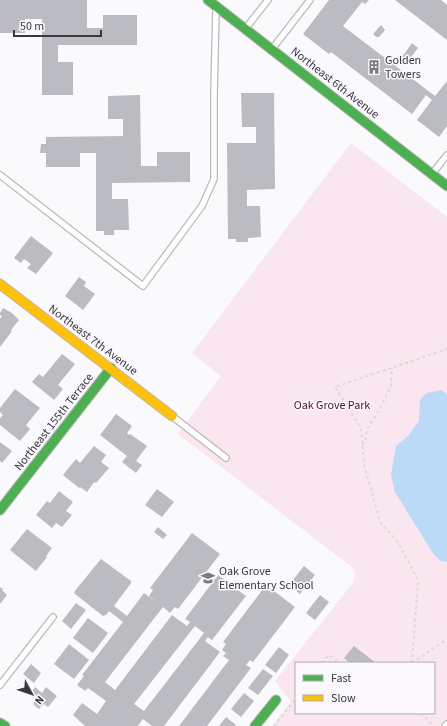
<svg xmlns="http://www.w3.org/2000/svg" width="447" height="726" font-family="'Source Sans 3',sans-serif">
  <rect width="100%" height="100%" fill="#faf9fc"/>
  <path fill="#fae6ee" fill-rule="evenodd" d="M351 143 447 217V726H272L291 702 275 681 353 583 355 574 352 567 178 434 221 376 192 353ZM296 663H434V713H296Z"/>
  <path fill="#bbdaf7" d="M442 390 447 395V562L441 561 434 555 395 492 391 475 396 446 407 437 419 421 420 400 426 393Z"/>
  <g fill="#bbbcc2" fill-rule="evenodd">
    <path d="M0 0H87V28H103V15H137V45H58V62H73V95H42V19H25V33H0Z"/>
    <path d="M329 0H369L365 4 362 2 343 26 435 96 447 81V126L439 137 417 120 432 100 426 95 412 114 331 52 329 54 303 34Z"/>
    <path d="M395 0H441L447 5V40Z"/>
    <path d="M381 25 385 30 379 37H376L373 34Z"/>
    <path d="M412 43 418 48 408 61 402 57Z"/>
    <path d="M241 93H274L275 189 247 190V206H260L261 237 248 238V242H236V239H228L227 143H256V127H242Z"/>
    <path d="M140 95 141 166H157V152H190V182L112 183V199H128L129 230H114V235H104V231H96V153H80V167H46V153H40L41 144H46V137L123 136V119H108V96Z"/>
    <path d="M31 236 53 253 36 274 27 268 31 264 24 259 21 263 14 258Z"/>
    <path d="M79 277 86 282 84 286 95 294 83 310 65 296Z"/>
    <path d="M3 308 12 313 19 320 11 330 12 331 0 347V319L2 316 0 315V313Z"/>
    <path d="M62 354 75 364 58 385 63 389 54 400 32 382 39 374 43 377Z"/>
    <path d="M15 389 40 408 26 425 30 429 20 441 0 425V418L3 415 0 412V408Z"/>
    <path d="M116 414 132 426 127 433 129 435 130 434 147 446 136 461 142 465 136 473 122 462 127 456 100 435Z"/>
    <path d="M0 442 12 451 2 463 0 461Z"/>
    <path d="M94 446 106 455 101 462 109 468 96 483 94 482 87 492 80 487 79 488 63 475 76 459 80 463Z"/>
    <path d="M157 489 174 502 162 517 145 505Z"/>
    <path d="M59 491 73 502 66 511 72 515 62 527 56 523 52 528 36 515 47 501 50 503Z"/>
    <path d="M158 527 167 535 163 539 154 532Z"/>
    <path d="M27 529 52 548 46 556 47 557 36 571 10 550Z"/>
    <path d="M192 533 220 554 178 609 175 607 170 613 163 607 105 682 115 690 172 615 187 626 190 622 185 619 218 575 246 596 212 640 208 637 205 641 220 652 164 726H152L143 719 138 726H85L73 715 82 703 97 714 106 701 88 688 85 691 77 685 84 676 82 675 123 622 109 611 106 615 103 616 75 594 74 592 101 559 131 581V583L114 606 127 616 144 593 156 602 149 596 153 590 150 588ZM195 626 204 633 144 711 134 704Z"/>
    <path d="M304 566 315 575 300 594 289 585Z"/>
    <path d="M266 585 295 607 253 662 250 660 246 665 251 668 207 726H179L229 660 223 656 226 653 222 650 226 644 223 642Z"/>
    <path d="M0 587 3 589 2 590 7 595 0 604Z"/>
    <path d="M320 595 329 602 315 620 306 613Z"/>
    <path d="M76 603 86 610 71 629 62 621Z"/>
    <path d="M88 618 108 633 93 653 73 638Z"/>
    <path d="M69 644 89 660 74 679 54 664Z"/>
    <path d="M354 646 376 663H350L344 658Z"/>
    <path d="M279 647 289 655 276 673 265 665Z"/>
    <path d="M31 664 41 673 34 683 23 674Z"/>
    <path d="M263 669 273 676 258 695 248 688Z"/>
    <path d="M35 687 42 693 46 687 57 696 48 707 44 704 39 709 33 704 37 698 31 693Z"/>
    <path d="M244 693 254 701 241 717 231 709Z"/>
    <path d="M226 717 236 725 235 726H219Z"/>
  </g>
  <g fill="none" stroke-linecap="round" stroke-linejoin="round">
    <defs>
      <g id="lane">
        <path d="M246 28 268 0"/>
        <path d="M272 49 310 0"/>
        <path d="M432 174 447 155"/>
        <path d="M0 175 143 286 202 206 214 179V94L216 9"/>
        <path d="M172 416 226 458"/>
        <path d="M0 685 53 617"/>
        <path d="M445 726 447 724"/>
      </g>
      <g id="fast">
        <path d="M208 0 447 186"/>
        <path d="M0 510 111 368"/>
        <path d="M0 723 5 726"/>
        <path d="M255 726 276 700"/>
      </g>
      <path id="slow" d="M0 284 172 416"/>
    </defs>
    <use href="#lane" stroke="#bab9be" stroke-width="8"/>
    <use href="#fast" stroke="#bab9be" stroke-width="11"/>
    <use href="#slow" stroke="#bab9be" stroke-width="11"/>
    <g stroke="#dbd9db" stroke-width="2" stroke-dasharray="3 3" stroke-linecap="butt">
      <path d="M362 445 365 442 367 429 381 407 391 385 392 368"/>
      <path d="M322 663 329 655 340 663"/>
      <path d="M412 663 418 580 398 542 380 522 364 464 361 428 335 387 447 349"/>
      <path d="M412 663 447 639"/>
      <path d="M421 713 433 726"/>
      <path d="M274 726 296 698"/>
    </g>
    <use href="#lane" stroke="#fefeff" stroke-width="5.5"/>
    <use href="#fast" stroke="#4caf50" stroke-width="9"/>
    <use href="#slow" stroke="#ffc107" stroke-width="9"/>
  </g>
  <defs>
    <symbol id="building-bare" viewBox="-9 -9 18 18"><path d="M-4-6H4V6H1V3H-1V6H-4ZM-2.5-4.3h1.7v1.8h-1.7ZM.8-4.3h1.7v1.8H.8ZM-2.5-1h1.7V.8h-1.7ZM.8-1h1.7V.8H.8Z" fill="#7d7b82" stroke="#faf8fd" stroke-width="2.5" paint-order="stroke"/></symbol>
    <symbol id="school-bare" viewBox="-9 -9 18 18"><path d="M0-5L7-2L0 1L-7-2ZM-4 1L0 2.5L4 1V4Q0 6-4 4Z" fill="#7d7b82" stroke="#faf8fd" stroke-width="2.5" paint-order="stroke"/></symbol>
  </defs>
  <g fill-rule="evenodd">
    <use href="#building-bare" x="364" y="57" width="20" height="20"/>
    <use href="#school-bare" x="198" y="568" width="20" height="20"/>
  </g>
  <g text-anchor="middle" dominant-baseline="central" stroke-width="3" stroke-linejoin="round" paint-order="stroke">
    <g font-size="12" fill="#3a3740" stroke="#faf8fd" text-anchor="start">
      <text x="385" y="60">Golden<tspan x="385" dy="14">Towers</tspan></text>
      <text x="219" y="571">Oak Grove<tspan x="219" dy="14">Elementary School</tspan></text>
    </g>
    <g font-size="12" fill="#3a3740" stroke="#faf8fd">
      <text transform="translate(335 83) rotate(38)">Northeast 6th Avenue</text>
      <text transform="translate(93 340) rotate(37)">Northeast 7th Avenue</text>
      <text transform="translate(54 422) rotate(-52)">Northeast 155th Terrace</text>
    </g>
    <g font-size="12" fill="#510c2d" stroke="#faf8fd">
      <text x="332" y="405">Oak Grove Park</text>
    </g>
  </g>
  <rect x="295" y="662" width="140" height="52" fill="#faf8fd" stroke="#adabb1"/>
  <rect x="303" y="675" width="20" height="6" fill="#4caf50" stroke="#adabb1"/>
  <text x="331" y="682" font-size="12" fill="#3a3740">Fast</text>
  <rect x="303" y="695" width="20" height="6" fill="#ffc107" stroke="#adabb1"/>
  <text x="331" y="702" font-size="12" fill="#3a3740">Slow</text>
  <g transform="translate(32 694) rotate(130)" stroke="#faf8fd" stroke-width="3" paint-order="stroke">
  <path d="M0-3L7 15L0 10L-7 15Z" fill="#3a3740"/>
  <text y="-6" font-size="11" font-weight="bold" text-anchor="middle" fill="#3a3740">N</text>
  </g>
  <path d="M14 30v6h87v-6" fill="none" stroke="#3a3740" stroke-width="2"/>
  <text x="20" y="30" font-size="12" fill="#3a3740" stroke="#faf8fd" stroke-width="3" paint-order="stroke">50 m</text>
</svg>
